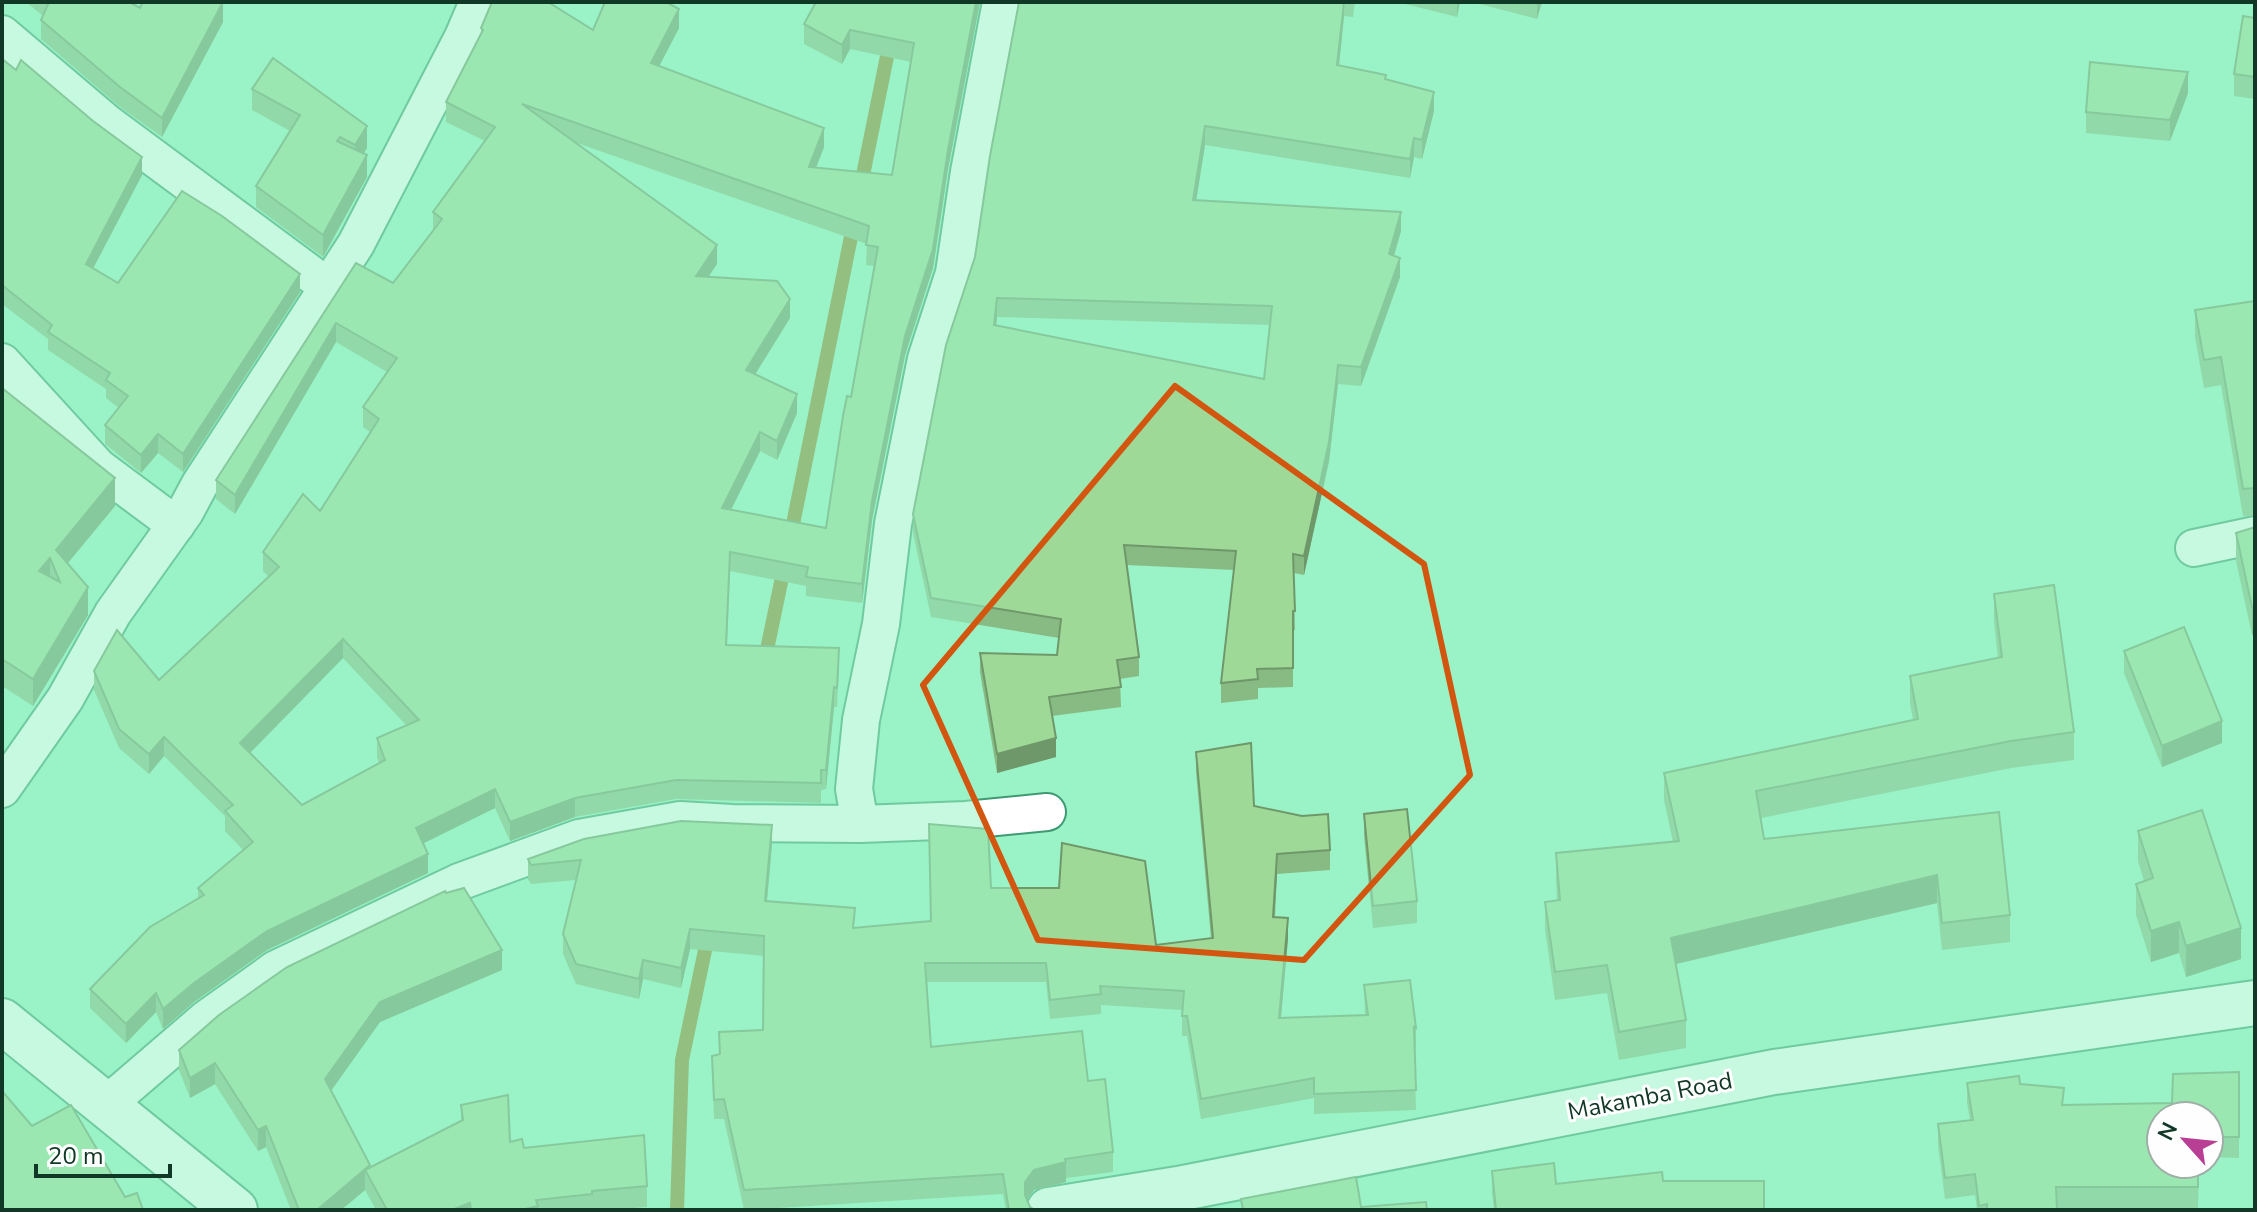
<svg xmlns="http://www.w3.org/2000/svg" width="2257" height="1212" font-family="'Nunito Sans',sans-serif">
  <rect width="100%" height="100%" fill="#99f3c7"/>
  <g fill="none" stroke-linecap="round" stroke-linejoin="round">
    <g stroke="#8c812a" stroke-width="14">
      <path d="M860 190 898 2"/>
      <path d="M790 539 854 222"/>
      <path d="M764 664 785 563"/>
      <path d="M677 1210 682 1060 709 931"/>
    </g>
    <defs>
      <g id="street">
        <path d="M2 34 107 123 327 286"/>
        <path d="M2 362 98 467 176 525"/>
        <path d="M2194 548 2255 535"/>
        <path d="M2 789 65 699 113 613 185 512 200 484 356 244 463 37 478 2"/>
        <path d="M860 824 854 789 861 720 881 624 893 524 926 359 954 273 969 172 1001 2"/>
        <path d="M106 1105 206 1019 276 969 459 882 579 838 680 820 732 823 860 824 966 820 1047 812"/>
      </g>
      <g id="secondary">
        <path d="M2 1021 235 1210"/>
        <path d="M1049 1210 1178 1189 1774 1072 2255 1003"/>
      </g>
    </defs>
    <use href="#street" stroke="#3e9a72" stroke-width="40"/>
    <use href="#secondary" stroke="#3e9a72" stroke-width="48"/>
    <use href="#street" stroke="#fff" stroke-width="36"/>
    <use href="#secondary" stroke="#fff" stroke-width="44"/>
  </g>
  <g fill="#88bb83" fill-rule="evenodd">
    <path d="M26 2H129L140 8 223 22 162 137 120 107 41 39V20L43 16Z"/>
    <path d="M980 2 948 169 933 268 905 355 872 520 862 603 806 596V586L730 571 727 645 839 668 837 707H834L826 789 821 790V803L676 799 575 817 510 841 495 808 423 843 428 873 267 950 194 1002 163 1029 156 1012 126 1043 90 1008V989L198 898V888L243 850 225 831V816L164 756 149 774 119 748 94 690V671L159 680 269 577 263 571V552L320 511 370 432 363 427V407L387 372 336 342 235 514 216 499V480L356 263 393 283 433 231V212L485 141 446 122V102L481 33V28L593 30 679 28 659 66 824 147 816 167 892 175 911 62 850 49 842 64 804 44V24ZM574 142 867 244 866 265 875 266 826 528 731 510 760 451 777 460 797 413 755 374 790 318 708 277 717 264ZM343 658 406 725 377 738V757L379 763 302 805 250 753Z"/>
    <path d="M1019 2H1355L1353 17 1344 16 1339 66 1386 79 1434 111 1422 159 1414 157 1410 178 1205 145 1196 201 1401 231 1394 255 1400 277 1361 386 1338 384 1329 461 1304 575 1294 573 1295 630 1293 631V687L1258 688V699L1221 703V683L1234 570 1127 565 1139 657V676L1120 679 1121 707 1052 716 1056 757 997 773 980 672V653L1057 655 1059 638 931 617 913 533V514L975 257ZM997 317 1270 325 1264 379 996 326Z"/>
    <path d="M1397 2H1460L1457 17Z"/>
    <path d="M1472 2H1542L1537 19Z"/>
    <path d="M2255 18V99L2234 96V74Z"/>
    <path d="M2 59 142 175 93 268 118 283 300 292 183 472 158 453 141 473 105 444V425L119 408 106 398V389L48 350V339L2 304Z"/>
    <path d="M252 89 367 148 363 153 367 177 323 257 256 207V186L290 131 252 110Z"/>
    <path d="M2188 93 2170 141 2086 133V112Z"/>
    <path d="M2255 301V516H2243L2221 385 2204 388 2195 337V310Z"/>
    <path d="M2 388 115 506 68 563 88 615 33 706 2 686Z"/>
    <path d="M2255 527V634L2252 635 2236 561V533Z"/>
    <path d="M1994 594 2074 732V760L2011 768 1761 818 1764 839 1999 812 2010 915V942L1942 950 1937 903 1676 964 1686 1020V1048L1619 1060 1607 993 1555 1000 1545 929V902L1557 900 1556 880V853L1673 842 1664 800V773L1913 720 1910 703V676L1998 658 1994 621Z"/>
    <path d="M2124 651 2222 743 2162 767 2124 673Z"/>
    <path d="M1196 752 1254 806 1330 850V870L1277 874 1275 917 1288 938 1281 1018 1365 1015 1364 985 1416 1028V1047H1414L1416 1110 1314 1114V1098L1201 1119 1187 1036H1182V1010L1101 1005V1014L1050 1019 1046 982H927L931 1047 1088 1081 1113 1152V1172L1066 1178V1182L1034 1190 1027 1200 1030 1207 1035 1210H1006L1003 1194 744 1210 724 1119H714L712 1056 719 1054V1032L763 1030 764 956 690 949 681 988 643 979 639 999 576 984 563 954V934L576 880 531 884 528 879V859L772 844 767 901 855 928 930 921 991 888 1156 945 1211 938 1196 772Z"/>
    <path d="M1364 814 1417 901V923L1373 928 1364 835Z"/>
    <path d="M2138 831 2241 959 2186 977 2179 953 2151 962 2136 915V884L2144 881 2138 861Z"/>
    <path d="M502 970 380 1022 331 1091 370 1167 461 1121V1105L510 1142 524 1148 647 1186V1207L609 1210H376L365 1190 341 1210H291L266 1147 258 1151 215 1084 190 1098 179 1070V1050Z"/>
    <path d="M2239 1072V1158L2209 1157V1116H2161L2199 1164 2198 1208H2057V1210H1977L1975 1195 1945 1199 1938 1145V1124L1970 1120 1967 1103V1083L2020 1084 2064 1105 2172 1103Z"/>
    <path d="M1492 1171 1556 1184 1663 1181 1764 1210H1494L1492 1193Z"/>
  </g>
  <g fill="#6f986a">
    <path d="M223 2V22L162 137V118Z"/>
    <path d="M976 2H980L948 169 933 268 905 355 872 520 862 603V584L872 501 905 336 948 150Z"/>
    <path d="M1344 2V16L1337 84V65Z"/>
    <path d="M1457 2H1460L1457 17Z"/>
    <path d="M1537 2H1542L1537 19Z"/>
    <path d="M679 9V28L651 82V63Z"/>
    <path d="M850 30V49L842 64V45Z"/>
    <path d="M2188 72V93L2170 141V120Z"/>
    <path d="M1434 92V111L1422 159V140Z"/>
    <path d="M367 126V148L355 167V145Z"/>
    <path d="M1205 126V145L1193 220V200Z"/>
    <path d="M824 128V147L809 186V167Z"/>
    <path d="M1414 138V157L1410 178V159Z"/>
    <path d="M367 155V177L323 257V235Z"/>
    <path d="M142 157V175L86 282V264Z"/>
    <path d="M1401 212V231L1389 273V254Z"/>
    <path d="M717 245V264L696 295V276Z"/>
    <path d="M1400 258V277L1361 386V367Z"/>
    <path d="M300 274V292L183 472V454Z"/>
    <path d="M997 298V317L994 345V325Z"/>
    <path d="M790 299V318L746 389V370Z"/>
    <path d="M336 323V342L235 514V495Z"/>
    <path d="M1338 365V384L1329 461 1304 575V556Z"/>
    <path d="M797 394V413L777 460V441Z"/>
    <path d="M760 432V451L722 528V508Z"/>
    <path d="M158 434V453L141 473V455Z"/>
    <path d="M115 478V506L57 576 56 550Z"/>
    <path d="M50 558V585L39 571Z"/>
    <path d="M88 587V615L33 706V679Z"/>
    <path d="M2252 607H2255V634L2252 635Z"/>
    <path d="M343 639V658L240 763V743Z"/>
    <path d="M834 687V707L826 789V770Z"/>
    <path d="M2222 721V743L2162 767V746Z"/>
    <path d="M164 737V756L149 774V754Z"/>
    <path d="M1056 738V757L997 773V754Z"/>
    <path d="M495 789V808L416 847V828Z"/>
    <path d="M575 798V817L510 841V822Z"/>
    <path d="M772 825V844L765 921V901Z"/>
    <path d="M428 854V873L267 950 194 1002 163 1029V1009L194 983 267 931Z"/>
    <path d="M1277 854V874L1273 936V917Z"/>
    <path d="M1937 875V903L1671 965V938Z"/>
    <path d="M1288 918V938L1279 1038V1018Z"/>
    <path d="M2179 922V953L2151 962V931Z"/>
    <path d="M2241 928V959L2186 977V946Z"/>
    <path d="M690 929V949L681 988V968Z"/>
    <path d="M502 950V970L380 1022 325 1099V1079L380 1002Z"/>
    <path d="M643 960V979L639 999V979Z"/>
    <path d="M156 993V1012L126 1043V1024Z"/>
    <path d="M215 1063V1084L190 1098V1078Z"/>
    <path d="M266 1126V1147L258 1151V1130Z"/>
    <path d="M1066 1162V1182L1034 1190 1025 1202V1182L1034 1170Z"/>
    <path d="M370 1165V1179L365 1170V1190L341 1210H317Z"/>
    <path d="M470 1203V1210H452Z"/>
    <path d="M538 1206V1210H521Z"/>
  </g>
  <g fill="#9ed998" stroke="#6f986a" stroke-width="2" fill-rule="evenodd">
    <path d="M49 2H129L140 8 143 2H223L162 118 120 87 41 20Z"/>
    <path d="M492 2H548L593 30 605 2H666L679 9 651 63 824 128 809 167 892 175 914 43 850 30 842 45 804 24 816 2H976L948 150 933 249 905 336 872 501 862 584 806 577 808 567 730 552 726 645 839 648 837 688 834 687 826 770H821V783L676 780 575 798 510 822 495 789 416 828 428 854 267 931 194 983 163 1009 156 993 126 1024 90 989 150 927 204 895 198 888 253 842 225 811 233 805 164 737 149 754 119 729 94 671 117 630 159 680 279 567 263 552 303 494 320 511 379 419 363 407 397 358 336 323 235 495 216 480 356 263 393 283 442 219 433 212 495 127 446 102 483 30 481 28ZM522 104 869 226 866 245 878 247 851 397 847 396 843 416 826 528 722 508 760 432 777 441 797 394 746 370 790 299 777 281 696 276 717 245ZM343 639 419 720 377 738 385 760 302 805 240 743Z"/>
    <path d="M1019 2H1344L1337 65 1386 75 1385 79 1434 92 1422 140 1414 138 1410 159 1205 126 1193 200 1401 212 1389 254 1400 258 1361 367 1338 365 1329 442 1304 556 1293 554 1295 611H1293V668L1257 669 1258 679 1221 683 1236 551 1124 545 1139 657 1117 660 1121 687 1049 697 1056 738 997 754 980 653 1057 655 1061 619 931 598 913 514 946 345 975 257 990 156ZM997 298 1272 306 1264 379 994 325Z"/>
    <path d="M2243 16 2255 18V77L2234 74Z"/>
    <path d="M273 58 367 126 355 145 340 137 337 141 367 155 323 235 256 186 300 115 252 89Z"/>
    <path d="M2 59 16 70 21 60 93 121 142 157 86 264 118 283 182 191 222 216 300 274 183 454 158 434 141 455 105 425 128 396 106 380 110 373 48 332 52 325 2 285Z"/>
    <path d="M2090 62 2188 72 2170 120 2086 112Z"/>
    <path d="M2255 301V488L2243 489 2221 357 2204 360 2195 310Z"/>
    <path d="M2 388 115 478 56 550 88 587 33 679 2 659ZM50 558 60 582 39 571Z"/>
    <path d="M2255 527V607H2252L2236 533Z"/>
    <path d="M2054 585 2074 732 2011 741 1756 791 1764 839 1999 812 2010 915 1942 923 1937 875 1671 938 1686 1020 1619 1032 1607 965 1555 972 1545 902 1560 900 1556 853 1679 841 1664 773 1918 719 1910 676 2002 657 1994 594Z"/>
    <path d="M2184 627 2222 721 2162 746 2124 651Z"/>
    <path d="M1251 743 1254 806 1302 816 1328 814 1330 850 1277 854 1273 917 1288 918 1279 1018 1368 1015 1364 985 1410 980 1416 1028 1414 1027 1416 1090 1314 1094V1078L1201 1099 1187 1016H1182L1184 991 1100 986 1101 994 1050 1000 1046 963H925L931 1047 1082 1031 1088 1081 1105 1079 1113 1152 1065 1159 1066 1162 1034 1170 1025 1182V1195L1030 1207 1035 1210H1009L1003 1174 744 1190 724 1099 714 1100 712 1056 720 1054 719 1032 763 1030 764 936 690 929 681 968 643 960 639 979 576 964 563 934 581 860 531 865 528 859 584 839 681 821 772 825 765 901 855 908 853 928 931 921 929 824 988 829 991 888H1059L1062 843 1145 861 1156 945 1213 938 1196 752Z"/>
    <path d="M1407 809 1417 901 1373 906 1364 814Z"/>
    <path d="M2202 810 2241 928 2186 946 2179 922 2151 931 2136 884 2153 878 2138 831Z"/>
    <path d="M464 888 502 950 380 1002 325 1079 370 1165 317 1210H299L266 1126 258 1130 215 1063 190 1078 179 1050 219 1015 287 967 445 891 446 893Z"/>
    <path d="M2239 1072V1137H2209V1116H2161V1164H2198V1187H2056L2057 1210H1987V1204L1979 1206 1975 1174 1945 1178 1938 1124 1973 1120 1967 1083 2019 1076 2020 1084 2064 1088 2062 1105 2172 1103 2173 1074Z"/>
    <path d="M2 1091 32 1126 71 1105 125 1197 137 1193 143 1210H2Z"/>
    <path d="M508 1095 510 1142 522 1139 524 1148 644 1135 647 1186 592 1191V1194L536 1200 538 1206 521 1210H471L470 1203 452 1210H387L365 1170 463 1120 461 1105Z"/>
    <path d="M1554 1163 1556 1184 1662 1172 1663 1181H1764V1210H1496L1492 1171Z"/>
    <path d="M1356 1177 1361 1207 1426 1202 1427 1210H1243L1241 1199Z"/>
  </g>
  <path d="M0 0H2257V1212H0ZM1175 386 1424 564 1470 775 1304 960 1038 940 923 685Z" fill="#99f3c7" fill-opacity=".55" fill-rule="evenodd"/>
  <path fill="none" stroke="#d2560f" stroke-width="6" stroke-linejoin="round" d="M1175 386 1424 564 1470 775 1304 960 1038 940 923 685Z"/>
  <g text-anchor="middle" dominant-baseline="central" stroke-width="6" stroke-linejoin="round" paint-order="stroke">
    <g font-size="24" fill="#113827" stroke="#fefefe">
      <text transform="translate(1650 1096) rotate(-11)">Makamba Road</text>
    </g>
  </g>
  <rect width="2257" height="1212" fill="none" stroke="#113827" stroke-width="8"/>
  <g transform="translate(2185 1140) rotate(297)"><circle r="38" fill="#fefefe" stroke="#9fafa8" stroke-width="2"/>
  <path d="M0-6L14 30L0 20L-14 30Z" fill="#b83f93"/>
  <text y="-12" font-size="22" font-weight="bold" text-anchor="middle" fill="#113827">N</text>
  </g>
  <path d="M36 1164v12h134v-12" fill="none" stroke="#113827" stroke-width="4"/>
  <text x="48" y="1164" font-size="24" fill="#113827" stroke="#fefefe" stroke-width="6" paint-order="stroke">20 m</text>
</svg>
